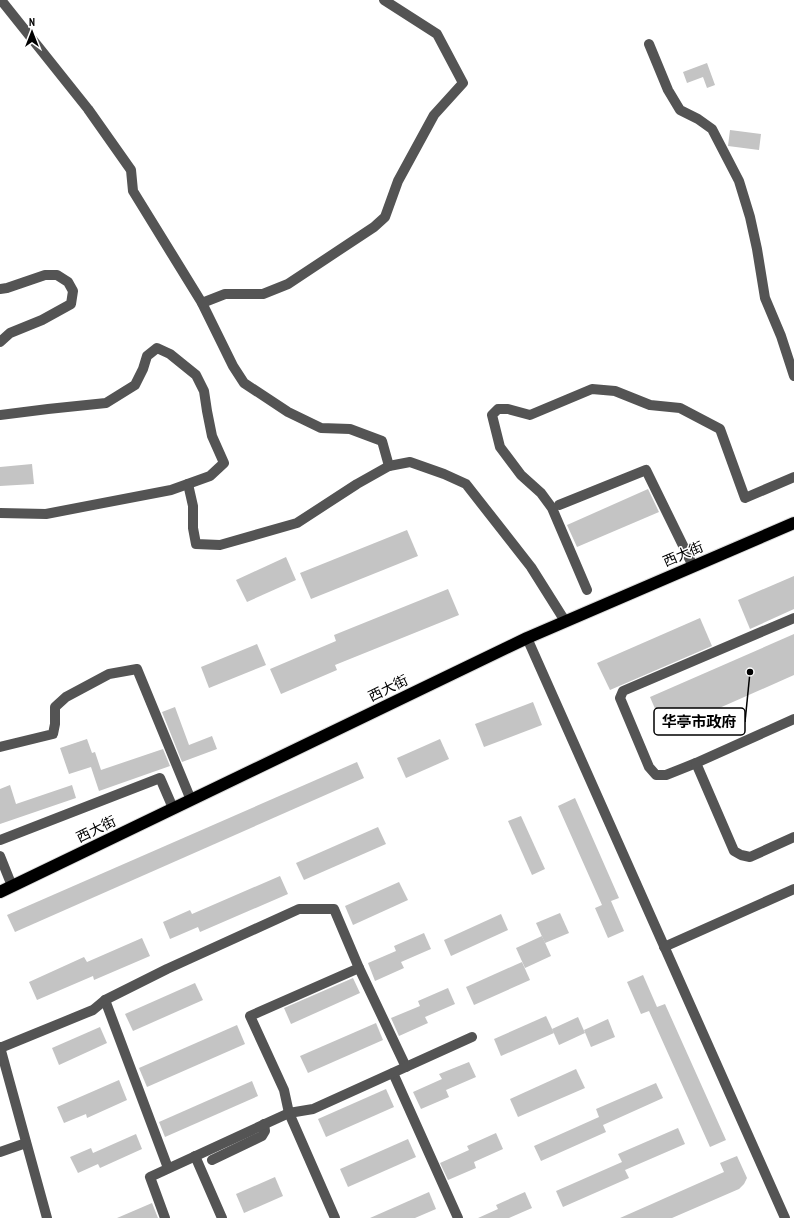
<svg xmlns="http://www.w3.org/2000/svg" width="794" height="1218" font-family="'PT Sans Narrow','Noto Sans SC',sans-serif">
  <rect width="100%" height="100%" fill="#fff"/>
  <g fill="#c4c4c4">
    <path d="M707 63 715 85 707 88 703 77 687 83 683 72Z"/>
    <path d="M730 130 761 134 759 150 728 146Z"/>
    <path d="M32 464 34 484 0 486V467Z"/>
    <path d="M648 489 659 512 577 547 567 525Z"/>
    <path d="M407 530 418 556 311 599 300 573Z"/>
    <path d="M286 557 296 580 247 602 236 580Z"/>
    <path d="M794 576V609L750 629 738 600Z"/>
    <path d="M448 589 459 615 335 665 337 670 281 694 270 669 336 641 334 635Z"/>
    <path d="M700 618 712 646 610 690 597 663Z"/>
    <path d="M794 634V675L665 732 650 697Z"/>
    <path d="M257 644 266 665 209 688 201 667Z"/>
    <path d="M533 702 542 725 484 747 475 724Z"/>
    <path d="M175 707 189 745 212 736 217 749 182 762 162 712Z"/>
    <path d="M87 739 92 753 95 752 101 770 163 749 170 766 99 791 91 767 69 774 60 748Z"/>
    <path d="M440 739 449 759 406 778 397 758Z"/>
    <path d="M357 762 364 778 15 932 7 915Z"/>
    <path d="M10 785 16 804 72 785 76 798 0 824V789Z"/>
    <path d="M575 798 619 898 611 901 624 931 608 938 595 908 602 905 558 806Z"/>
    <path d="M521 816 545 869 532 875 508 821Z"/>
    <path d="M378 827 386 844 304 880 296 863Z"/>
    <path d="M280 876 288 894 200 932 198 927 170 939 163 922 190 910 192 914Z"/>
    <path d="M399 882 408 900 353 925 345 906Z"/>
    <path d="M560 913 569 933 545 943 536 923Z"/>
    <path d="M501 914 508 930 451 956 444 940Z"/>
    <path d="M424 933 431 949 401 962 404 968 375 981 368 963 396 951 394 946Z"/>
    <path d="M542 936 551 956 525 968 516 948Z"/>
    <path d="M142 938 150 956 94 980 93 976 37 1000 29 982 84 957 87 962Z"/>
    <path d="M522 962 530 980 474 1005 466 987Z"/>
    <path d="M643 975 657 1007 665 1004 726 1140 710 1147 649 1011 641 1014 627 982Z"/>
    <path d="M353 978 360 993 291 1024 284 1008Z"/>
    <path d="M195 983 203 1000 133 1031 125 1014Z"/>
    <path d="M448 988 455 1004 425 1017 428 1023 399 1036 391 1018 420 1006 418 1001Z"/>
    <path d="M546 1016 554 1033 501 1056 494 1039Z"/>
    <path d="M578 1017 585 1033 559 1045 552 1029Z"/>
    <path d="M608 1019 615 1037 591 1047 584 1030Z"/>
    <path d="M376 1023 383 1040 308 1073 300 1056Z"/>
    <path d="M237 1025 245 1044 147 1087 139 1068Z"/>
    <path d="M100 1027 107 1043 59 1065 52 1048Z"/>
    <path d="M469 1062 476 1077 446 1090 449 1097 421 1109 413 1092 442 1079 439 1074Z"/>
    <path d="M576 1069 585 1088 518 1117 510 1099Z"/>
    <path d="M119 1080 127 1100 87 1118 86 1114 64 1123 57 1107Z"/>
    <path d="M252 1081 258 1096 165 1137 159 1122Z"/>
    <path d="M656 1083 663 1098 603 1125 606 1132 541 1161 534 1146 599 1117 596 1109Z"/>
    <path d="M386 1089 394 1107 326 1137 318 1119Z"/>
    <path d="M678 1128 685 1144 625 1170 629 1178 563 1207 556 1191 622 1162 618 1154Z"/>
    <path d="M496 1133 503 1149 474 1162 476 1168 448 1180 440 1163 469 1150 467 1146Z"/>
    <path d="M136 1134 142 1149 100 1168 98 1164 78 1173 70 1157 91 1148 93 1153Z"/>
    <path d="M408 1139 416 1157 348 1187 340 1169Z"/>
    <path d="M737 1156 747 1178 744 1184 739 1189 672 1218H620L724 1172 720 1163Z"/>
    <path d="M275 1177 283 1196 244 1213 236 1194Z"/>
    <path d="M429 1192 436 1209 415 1218H370Z"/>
    <path d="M525 1192 532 1208 509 1218H478L498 1209 496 1205Z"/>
    <path d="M152 1203 158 1218H117Z"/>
  </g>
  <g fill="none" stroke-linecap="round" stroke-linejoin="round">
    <defs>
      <path id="highway" d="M0 892 527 638 794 523"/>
    </defs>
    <use href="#highway" stroke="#dbdbdb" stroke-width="14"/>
    <g stroke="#545454" stroke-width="10">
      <path d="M1 0 88 109 131 170 133 191 202 303 233 366 244 383 288 412 321 428 350 429 382 441 389 466"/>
      <path d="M649 44 668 90 680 110 698 119 712 129 739 181 750 217 757 249 765 298 781 336 794 376"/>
      <path d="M0 289 7 288 45 275H57L68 282 73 291 71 304 42 320 10 333 0 342"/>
      <path d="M202 303 225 294H263L288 284 374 227 385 217 398 181 434 115 463 83 437 34 384 0"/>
      <path d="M0 415 48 409 106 403 135 385 143 369 147 356 157 348 170 354 196 375 204 391 207 411 212 436 224 463 210 476 171 490 46 514 0 513"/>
      <path d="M188 484 193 506V528L196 544 220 545 297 523 357 484 389 466 410 462 444 474 466 484 531 567 565 621"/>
      <path d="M559 505 646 470 693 566"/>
      <path d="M587 590 552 508 541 493 521 475 500 447 492 415 498 409H508L530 415 592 389 615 391 650 405 680 408 720 429 745 498 794 477"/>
      <path d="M794 618 623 691 620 698 649 767 656 775H666L696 763 794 719"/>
      <path d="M527 638 785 1218"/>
      <path d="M0 747 53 734 55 724V707L66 697 109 674 137 669 191 800"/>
      <path d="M696 763 734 851 741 855 750 857 794 837"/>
      <path d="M0 840 160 778 173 808"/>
      <path d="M0 856 12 886"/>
      <path d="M664 947 794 889"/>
      <path d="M359 968 406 1067"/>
      <path d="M105 1000 168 1168"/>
      <path d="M0 1047 47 1218"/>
      <path d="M0 1048 93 1010 105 1000 167 969 299 909H334L359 968 250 1016 284 1090 289 1113 335 1218"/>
      <path d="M393 1073 458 1218"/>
      <path d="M0 1152 26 1143"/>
      <path d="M195 1156 222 1218"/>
      <path d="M212 1160 262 1136 265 1131 264 1124"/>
      <path d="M165 1218 150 1177 289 1113 313 1109 472 1037"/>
    </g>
    <use href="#highway" stroke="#000" stroke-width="12"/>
  </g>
  <g text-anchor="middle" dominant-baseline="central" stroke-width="3" stroke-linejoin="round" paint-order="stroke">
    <g font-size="14" fill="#000" stroke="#fff">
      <text transform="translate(683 554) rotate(-23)">西大街</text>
      <text transform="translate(388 688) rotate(-26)">西大街</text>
      <text transform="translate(96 829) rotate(-26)">西大街</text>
    </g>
  </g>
  <path fill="none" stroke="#000" stroke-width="1.5" d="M750 672L745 722"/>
  <circle fill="#000" stroke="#fff" stroke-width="1.5" cx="750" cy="672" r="4"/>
  <rect fill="#fff" stroke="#000" stroke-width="1.5" x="654" y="708" width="91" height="27" rx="4"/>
  <g font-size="15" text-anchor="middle" font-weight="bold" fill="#000">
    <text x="699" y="727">华亭市政府</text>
  </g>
  <g transform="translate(32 32)" stroke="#ffffff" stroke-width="3" paint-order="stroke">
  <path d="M0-3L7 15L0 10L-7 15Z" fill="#000000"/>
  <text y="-6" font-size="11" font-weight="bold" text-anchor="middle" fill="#000000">N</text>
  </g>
</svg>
